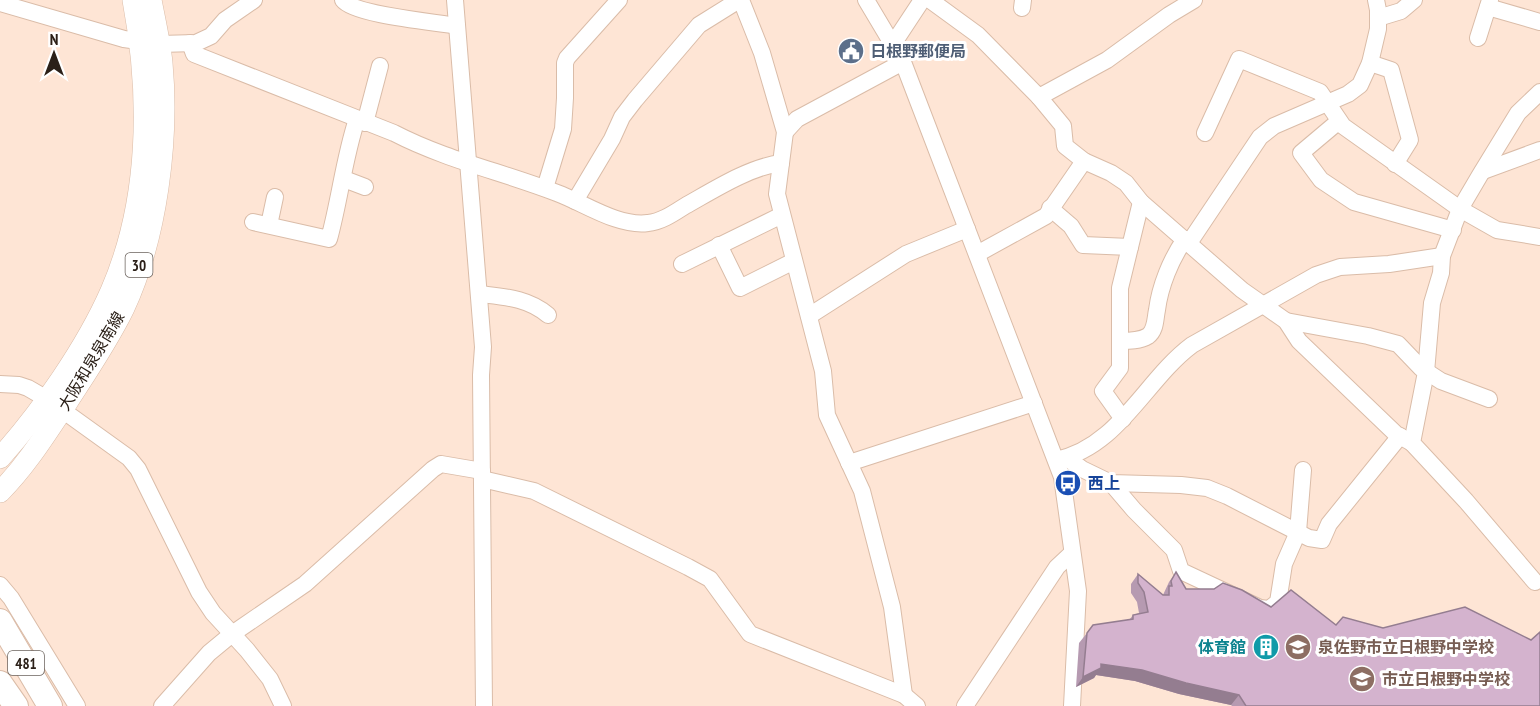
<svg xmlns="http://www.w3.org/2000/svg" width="1540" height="706" font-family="'PT Sans Narrow','Noto Sans JP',sans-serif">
  <rect width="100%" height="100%" fill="#fee5d5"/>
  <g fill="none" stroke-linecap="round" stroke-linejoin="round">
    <defs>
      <g id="minor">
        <path d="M343 0C354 15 435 22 457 26"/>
        <path d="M455 0 483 347 481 375 484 706"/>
        <path d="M741 0 762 53 785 132 777 194 823 371 827 415 862 491 885 580 892 607 904 695"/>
        <path d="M866 0 903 62 1062 477 1078 591 1072 706"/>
        <path d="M930 0 978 35 1039 97 1107 60 1169 15 1194 0"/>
        <path d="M0 3 124 39 160 44 196 43 211 36 225 20 254 0"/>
        <path d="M1488 7 1540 22"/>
        <path d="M1022 8 1023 0"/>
        <path d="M1378 18 1401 11 1414 0"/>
        <path d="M1478 38 1490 0"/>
        <path d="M190 43 194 54 394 133C446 160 503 172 557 193 584 203 618 227 648 223 661 222 674 213 685 206 712 191 749 167 781 163"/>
        <path d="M893 44 922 0"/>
        <path d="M1370 63 1391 70 1410 140 1395 164"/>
        <path d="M1039 97 1063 126 1065 146 1084 161 1111 173 1126 183 1141 202 1242 290 1286 321 1299 341 1396 434 1412 443"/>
        <path d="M1339 121 1301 153 1321 180 1354 202 1453 230"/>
        <path d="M365 123 380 66"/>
        <path d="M785 132 797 119 903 62"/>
        <path d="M1205 133 1239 59 1320 92 1343 126 1460 209 1497 230 1540 237"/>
        <path d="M1483 171 1540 150"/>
        <path d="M344 179 365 187"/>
        <path d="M545 188 563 129 565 98V63L567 58 619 0"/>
        <path d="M575 201 612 139 622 117 635 100 699 25 739 0"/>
        <path d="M1050 208 1071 226 1083 245 1130 247"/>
        <path d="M253 222 329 239C340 199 344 158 357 119"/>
        <path d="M269 225 275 197"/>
        <path d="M1189 243 1260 137 1274 126 1348 94 1360 85 1370 63 1378 29V10L1376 0"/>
        <path d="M719 245 740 288 794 261"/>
        <path d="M977 254 1046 216 1084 161"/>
        <path d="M682 264 782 215"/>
        <path d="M480 294C505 297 528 298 548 315"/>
        <path d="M809 316 906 254 967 229"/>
        <path d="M1286 321 1368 336 1398 344 1421 368 1441 381 1489 399"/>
        <path d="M1120 341C1129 341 1140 341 1148 336 1156 330 1155 319 1157 310 1160 286 1171 259 1185 239"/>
        <path d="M0 384 19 385 28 388 47 399 129 458 138 469 199 592 213 613 247 650 270 679 283 706"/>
        <path d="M1123 419 1103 391 1120 368V288L1141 202"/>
        <path d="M1067 458 1082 469 1111 483 1181 485 1207 488 1227 496 1309 538 1322 540 1329 524 1400 436"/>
        <path d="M1056 460C1119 447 1145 380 1192 345L1316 275 1340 267 1389 264 1442 256"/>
        <path d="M849 463 1034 403"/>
        <path d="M482 479 534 491 688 567 710 579 750 634 904 695 917 706"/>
        <path d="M1111 483 1134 510 1174 550 1181 571 1260 608 1269 609 1278 602 1284 564 1298 532 1303 470"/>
        <path d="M1535 582 1466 501 1412 443 1426 372 1432 303 1441 273 1442 256 1460 209 1480 175 1518 113 1540 92"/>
        <path d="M0 585 11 598 77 706"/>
        <path d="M162 706 209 653 232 634 305 584 433 469 441 464 482 471"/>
        <path d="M965 706 1057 567 1072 553"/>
      </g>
      <g id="major">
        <path d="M0 458C41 412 86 348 111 291 150 201 151 96 133 0"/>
        <path d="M0 492C27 465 47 432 68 401 88 370 108 341 124 308 157 237 169 140 162 63 160 42 155 21 151 0"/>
      </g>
      <g id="highway">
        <path d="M0 621 50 706"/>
        <path d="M0 683 16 706"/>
      </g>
    </defs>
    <use href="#minor" stroke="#dabca8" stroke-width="18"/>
    <use href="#major" stroke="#dabca8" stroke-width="22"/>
    <use href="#highway" stroke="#dabca8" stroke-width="26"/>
    <use href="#minor" stroke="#fff" stroke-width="16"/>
    <use href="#major" stroke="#fff" stroke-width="21"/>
    <use href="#highway" stroke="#fff" stroke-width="24"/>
  </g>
  <path fill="#b69ab1" d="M1176 572 1186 589 1271 607 1336 625 1540 706H1232L1231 705 1179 694 1135 681 1096 675 1094 678 1076 687 1079 643 1087 633 1130 619 1133 615 1139 613 1137 602 1131 593V584L1138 574 1163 595 1169 582Z"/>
  <path fill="#947d90" d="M1101 664 1142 670 1239 695 1231 705 1179 694 1135 681 1096 675 1094 678 1076 687 1083 677Z"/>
  <path fill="#d4b3ce" stroke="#947d90" stroke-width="1.5" d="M1176 572 1186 589H1214L1223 583 1242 590 1271 607 1291 590 1336 625 1343 617 1383 628 1465 607 1531 640 1540 632V706H1246L1239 695 1186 683 1142 670 1101 664V668L1083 677 1087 633 1093 625 1133 619V615L1148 612 1144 592 1138 583V574L1163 595H1169V586H1172L1171 581Z"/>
  <defs>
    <symbol id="civic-disc" viewBox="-11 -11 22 22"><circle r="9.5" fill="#5c6f8a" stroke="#fff"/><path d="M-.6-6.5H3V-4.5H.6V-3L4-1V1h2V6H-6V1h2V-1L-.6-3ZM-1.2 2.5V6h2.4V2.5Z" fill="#fff"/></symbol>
    <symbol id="bus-disc" viewBox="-11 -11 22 22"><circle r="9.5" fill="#1a4fb4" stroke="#fff"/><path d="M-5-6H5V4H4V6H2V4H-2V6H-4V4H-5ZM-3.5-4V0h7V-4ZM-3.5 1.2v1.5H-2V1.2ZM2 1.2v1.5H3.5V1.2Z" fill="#fff"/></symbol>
    <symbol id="building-disc" viewBox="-11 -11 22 22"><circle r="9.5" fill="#0f9aa8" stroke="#fff"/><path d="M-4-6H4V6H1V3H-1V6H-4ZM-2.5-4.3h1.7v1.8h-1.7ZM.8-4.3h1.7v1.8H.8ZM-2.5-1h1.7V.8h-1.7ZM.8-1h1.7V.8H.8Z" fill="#fff"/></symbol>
    <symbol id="school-disc" viewBox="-11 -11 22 22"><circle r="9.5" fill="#8d6e63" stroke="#fff"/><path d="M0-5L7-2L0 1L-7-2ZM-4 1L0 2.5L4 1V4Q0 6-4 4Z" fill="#fff"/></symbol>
  </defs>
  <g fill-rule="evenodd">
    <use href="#civic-disc" x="836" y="36" width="30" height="30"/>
    <use href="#bus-disc" x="1053" y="468" width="30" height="30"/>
    <use href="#building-disc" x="1251" y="632" width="30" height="30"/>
    <use href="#school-disc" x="1283" y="632" width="30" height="30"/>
    <use href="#school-disc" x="1347" y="664" width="30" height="30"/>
  </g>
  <g text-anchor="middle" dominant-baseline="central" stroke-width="6" stroke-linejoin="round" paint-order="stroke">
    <g fill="#fff" stroke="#6b635d" stroke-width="1.5">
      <rect x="125.5" y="253" width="27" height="24" rx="4.5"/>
      <rect x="8" y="651" width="36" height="24" rx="4.5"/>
    </g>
    <g font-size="15" font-weight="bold" fill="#2b2018">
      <text x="139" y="265">30</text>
      <text x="26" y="663">481</text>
    </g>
    <g font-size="16" font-weight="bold" fill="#4e5e75" stroke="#fff" text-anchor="start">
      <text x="870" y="51">日根野郵便局</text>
    </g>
    <g font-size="16" fill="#2b2018" stroke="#fff">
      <text transform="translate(91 361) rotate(-59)">大阪和泉泉南線</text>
    </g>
    <g font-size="16" font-weight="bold" fill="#164399" stroke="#fff" text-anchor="start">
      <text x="1088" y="483">西上</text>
    </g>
    <g font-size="16" font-weight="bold" fill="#0d838f" stroke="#fff" text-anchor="end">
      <text x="1246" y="647">体育館</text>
    </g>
    <g font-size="16" font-weight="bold" fill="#785e54" stroke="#fff" text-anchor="start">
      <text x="1318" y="647">泉佐野市立日根野中学校</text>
      <text x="1382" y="679">市立日根野中学校</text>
    </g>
  </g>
  <g transform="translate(54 54)" stroke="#ffffff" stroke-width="4.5" paint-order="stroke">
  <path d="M0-4.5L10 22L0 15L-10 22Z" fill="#2b2018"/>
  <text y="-9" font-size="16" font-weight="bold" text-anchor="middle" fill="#2b2018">N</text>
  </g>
</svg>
